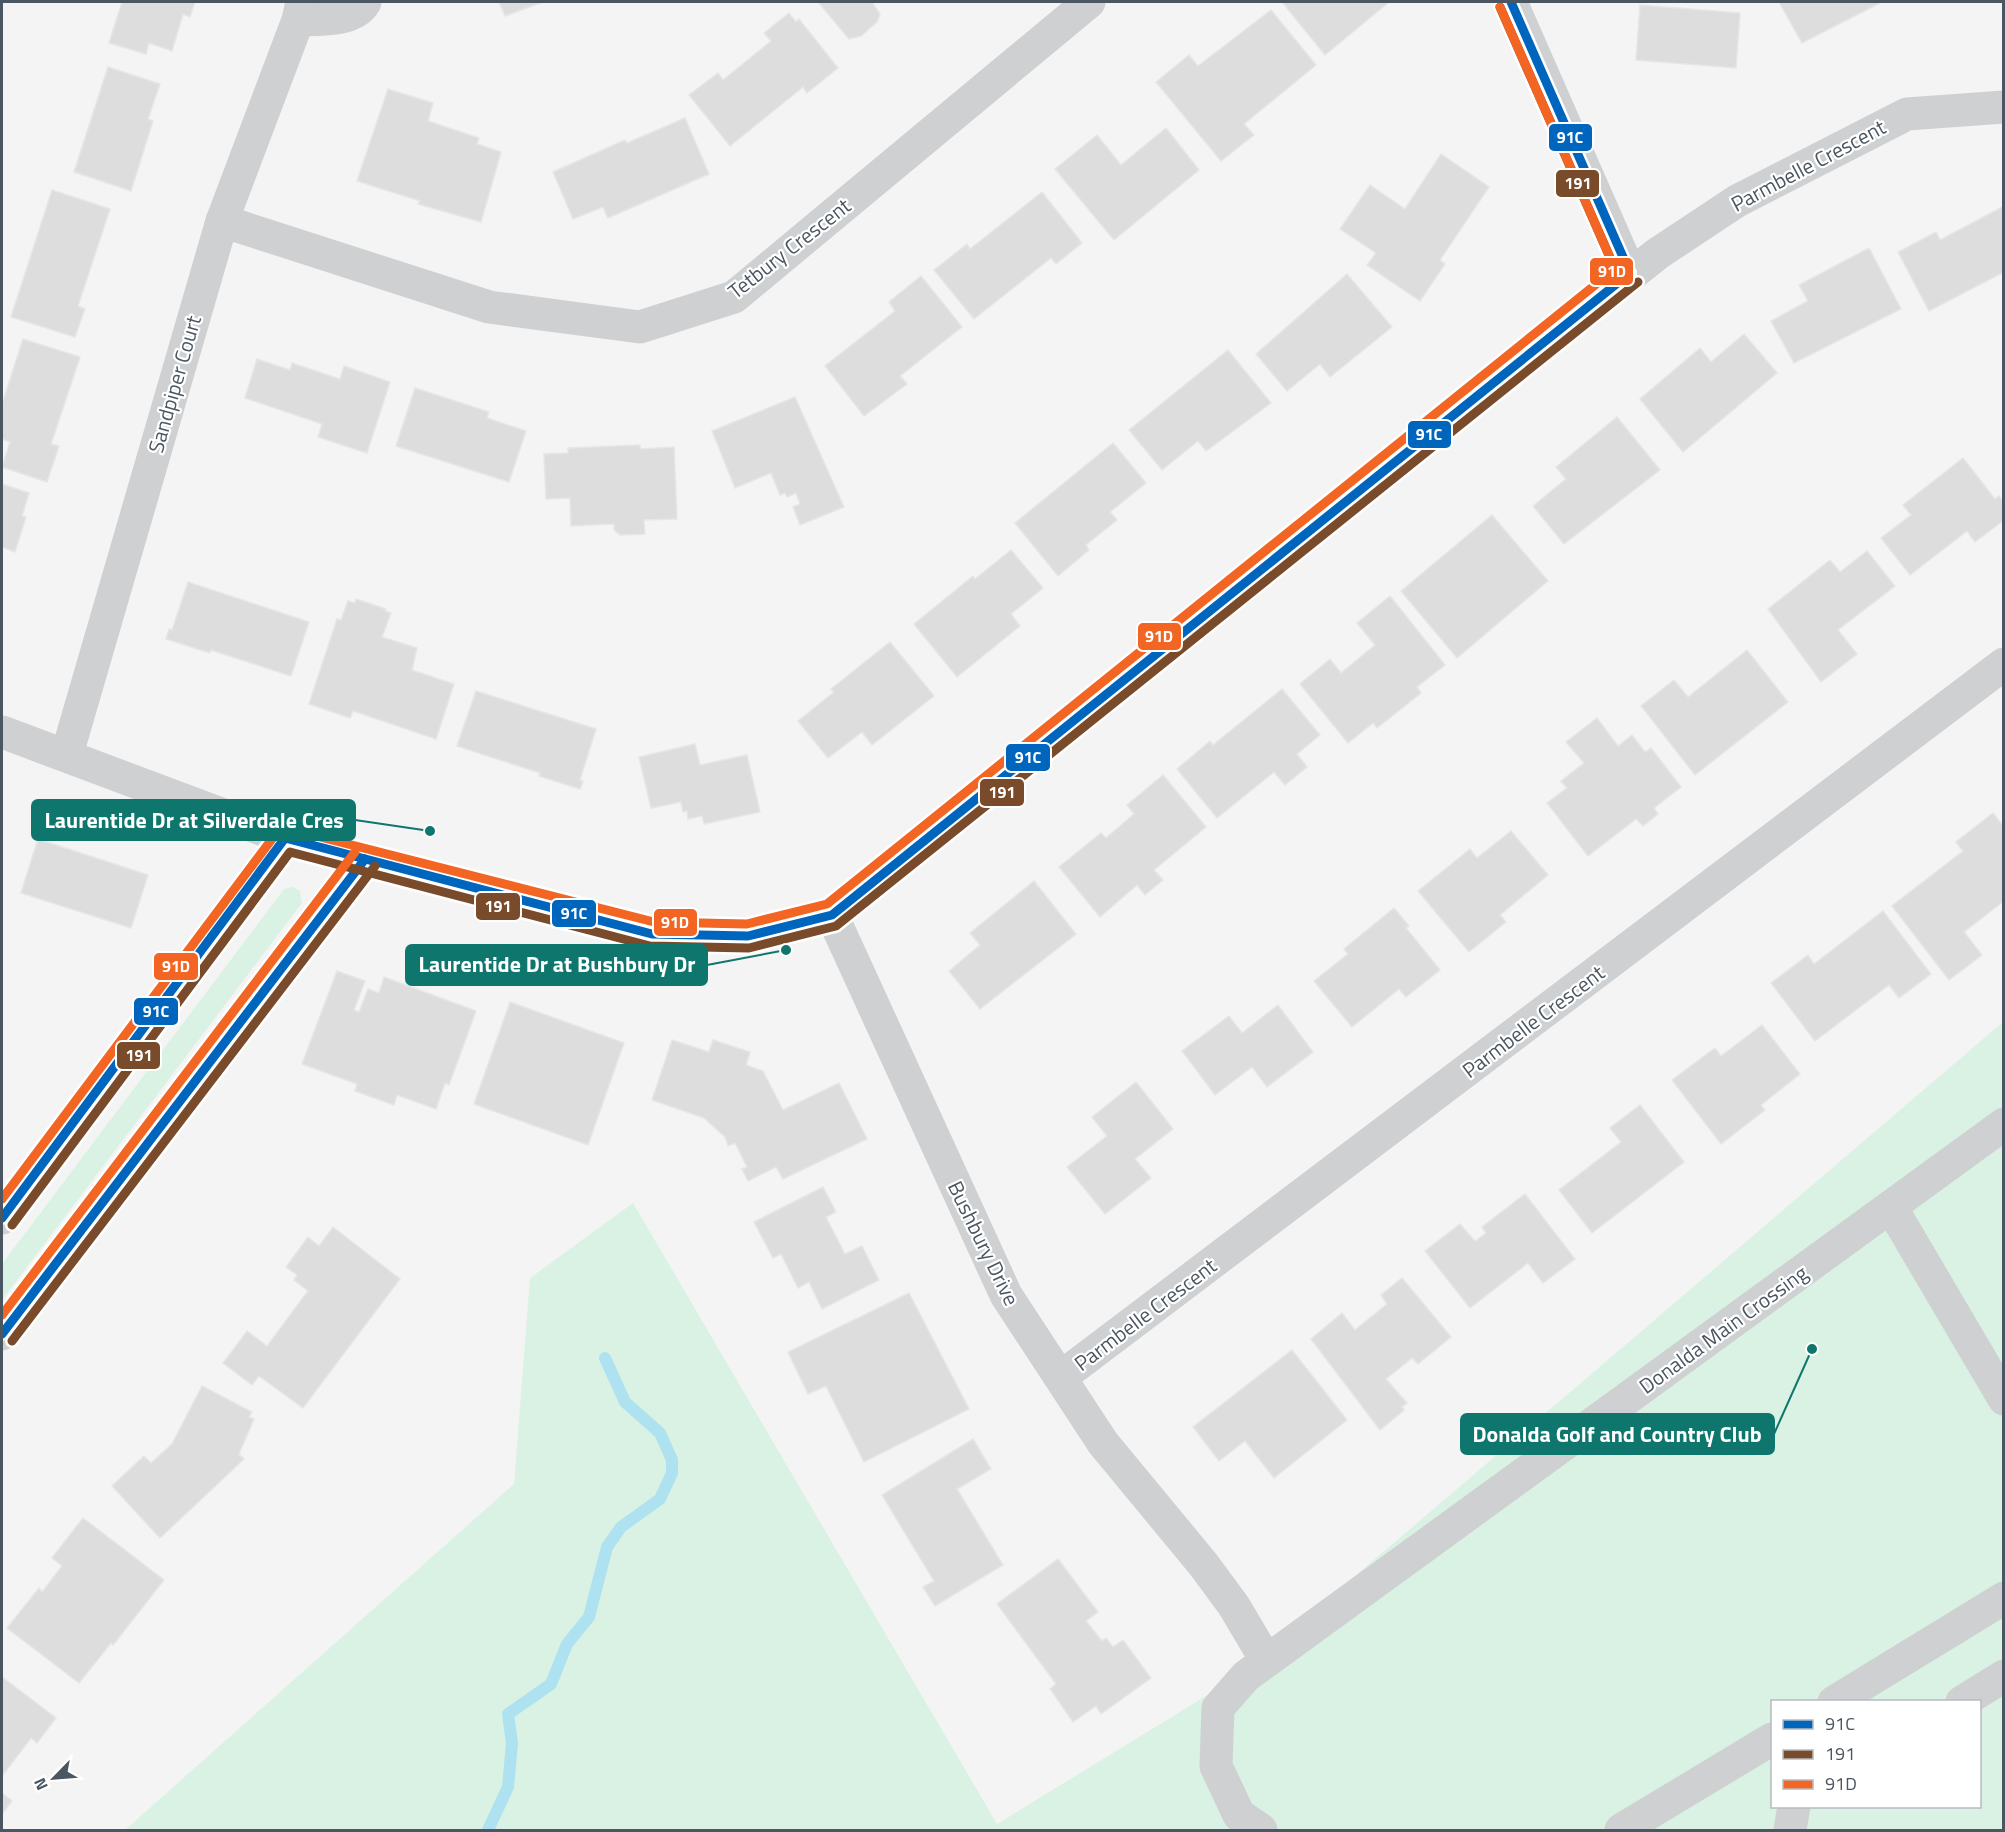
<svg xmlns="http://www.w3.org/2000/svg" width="2005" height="1832" font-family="'Titillium Web',sans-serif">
  <rect width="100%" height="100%" fill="#f4f4f4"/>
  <g fill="#d9f2e3" fill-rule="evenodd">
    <path d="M293 887 300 891 302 903 2 1300V1264L284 889Z"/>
    <path d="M2003 1022V1830H125L514 1484 530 1278 633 1203 997 1824 1237 1677ZM1772 1702H1980V1806H1772Z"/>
  </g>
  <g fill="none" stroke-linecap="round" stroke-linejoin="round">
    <path stroke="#aee2f0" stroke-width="12" d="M488 1830 508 1787 512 1743 508 1714 551 1684 567 1644 589 1617 607 1547 621 1527 660 1499 672 1473V1460L660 1433 625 1402 605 1358"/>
  </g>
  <g fill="#ddddde" stroke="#e5e6e7" stroke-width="1.5">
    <path d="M122 2H195L190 17 183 14 172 51 149 43 146 54 109 43Z"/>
    <path d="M499 2H543L505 16Z"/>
    <path d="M818 2H872L880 14 877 22 861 36 849 39Z"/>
    <path d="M1282 2H1389L1325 55Z"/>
    <path d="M1779 2H1882L1802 43Z"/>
    <path d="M1640 5 1740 13 1736 68 1636 60Z"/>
    <path d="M1271 10 1316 65 1244 124 1254 135 1221 161 1156 82 1189 55 1198 66Z"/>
    <path d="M789 13 796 22 799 19 838 68 807 93 803 87 730 146 689 95 718 73 723 80 771 41 764 33Z"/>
    <path d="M108 67 160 84 148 119 153 121 131 191 74 172Z"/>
    <path d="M388 89 433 103 428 121 479 138 477 144 501 152 481 222 418 204 420 201 357 181Z"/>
    <path d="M685 118 709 174 608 218 603 207 573 219 553 172 625 140 627 143Z"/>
    <path d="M1166 128 1199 170 1114 240 1055 169 1097 135 1121 165Z"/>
    <path d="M1441 154 1489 187 1440 260 1445 264 1420 301 1367 265 1376 253 1340 229 1370 185 1405 209Z"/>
    <path d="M52 190 110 209 78 306 85 309 75 337 11 317Z"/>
    <path d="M1042 192 1082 243 1056 264 1051 258 974 319 934 270 967 244 970 249Z"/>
    <path d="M2004 206V272L1929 311 1898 252 1936 232 1940 240Z"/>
    <path d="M1869 248 1901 309 1794 363 1771 321 1808 301 1799 285Z"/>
    <path d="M1347 274 1392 327 1330 377 1320 364 1287 391 1256 354Z"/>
    <path d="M921 276 962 327 900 376 907 384 864 416 825 366 895 311 889 302Z"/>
    <path d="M1744 334 1777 373 1683 452 1640 399 1700 348 1711 362Z"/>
    <path d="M23 339 80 357 51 444 59 446 47 482 2 467 10 442 2 439V404Z"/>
    <path d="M1228 350 1271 403 1206 451 1198 441 1162 470 1129 430Z"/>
    <path d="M257 359 290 370 292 363 340 379 344 366 390 382 367 453 318 437 322 424 245 398Z"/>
    <path d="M415 388 489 412 487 418 526 431 509 482 396 446Z"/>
    <path d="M795 397 844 507 800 525 793 507 800 504 796 493 787 497 785 493 780 495 771 473 735 488 712 431Z"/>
    <path d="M1617 417 1660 470 1564 544 1533 506 1566 479 1556 467Z"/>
    <path d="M1113 443 1146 483 1110 512 1117 520 1086 545 1089 550 1058 576 1015 523Z"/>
    <path d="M640 445V449L674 447 677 519 644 520 645 534 620 535 614 530V524L571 526 570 498 546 499 544 454 568 453V448Z"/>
    <path d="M1963 458 1995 499 1999 496 2004 502V520L1975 542 1967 531 1910 575 1881 538 1911 515 1903 505Z"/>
    <path d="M2 484 29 493 22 516 26 517 15 552 2 547Z"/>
    <path d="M1492 515 1548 581 1457 658 1401 591Z"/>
    <path d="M1011 550 1043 588 1011 614 1020 626 957 677 914 624 973 576 975 579Z"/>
    <path d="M1867 551 1895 586 1838 630 1857 654 1821 682 1768 609 1830 560 1840 572Z"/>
    <path d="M188 582 309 622 291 676 211 650 210 653 166 639 169 629 172 630Z"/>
    <path d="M1390 596 1445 665 1417 687 1421 693 1377 728 1373 723 1348 743 1300 684 1330 659 1341 673 1375 645 1357 623Z"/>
    <path d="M356 599 386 609 385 611 391 613 382 637 417 648 412 670 454 684 436 739 353 711 350 718 309 704 337 619 341 620 348 601 355 603Z"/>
    <path d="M890 642 934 696 872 745 862 732 828 758 798 721 834 692 831 689Z"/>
    <path d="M1747 650 1788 702 1695 775 1641 706 1674 680 1688 697Z"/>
    <path d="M1282 689 1320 735 1297 754 1307 767 1285 785 1274 772 1217 818 1177 769 1210 741 1213 745Z"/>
    <path d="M476 691 596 729 580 780 583 781 580 789 539 776 540 773 457 746Z"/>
    <path d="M1597 718 1618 746 1632 735 1645 752 1651 748 1681 787 1654 808 1658 814 1643 826 1636 819 1588 856 1547 803 1567 788 1561 781 1584 763 1566 742Z"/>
    <path d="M695 744 700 765 747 755 760 812 704 824 702 816 688 819 687 811 683 812 681 802 651 808 639 757Z"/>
    <path d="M1163 775 1206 827 1154 870 1163 880 1145 895 1137 885 1100 917 1059 867 1101 833 1106 838 1134 814 1127 805Z"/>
    <path d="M1993 813 2004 827V901L1964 932 1982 955 1949 980 1892 906 1963 851 1956 842Z"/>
    <path d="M1511 831 1548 875 1500 915 1506 922 1469 952 1418 891 1470 849 1477 858Z"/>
    <path d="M38 839 148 875 131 928 21 893Z"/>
    <path d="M1034 881 1076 934 980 1009 949 971 980 945 970 933Z"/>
    <path d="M1394 908 1409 926 1406 928 1440 970 1406 997 1399 989 1352 1027 1314 981 1348 954 1344 949Z"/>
    <path d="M1883 911 1931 974 1899 998 1889 985 1815 1041 1771 983 1808 955 1814 964Z"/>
    <path d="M337 971 365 981 354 1010 359 1012 368 989 379 993 384 977 476 1011 449 1085 445 1083 436 1109 397 1095 394 1105 355 1091 357 1084 302 1064Z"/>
    <path d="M510 1002 624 1043 588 1145 474 1104Z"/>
    <path d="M1278 1005 1313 1052 1267 1087 1252 1067 1215 1095 1182 1051 1229 1016 1242 1033Z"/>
    <path d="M1762 1025 1800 1074 1761 1105 1765 1110 1721 1144 1672 1080 1715 1048 1721 1056Z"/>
    <path d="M672 1040 709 1052 713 1040 750 1052 746 1065 763 1071 783 1110 839 1083 867 1139 783 1179 776 1167 748 1181 742 1169 747 1167 735 1143 728 1146 725 1137 704 1118 652 1100Z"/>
    <path d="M1136 1082 1173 1129 1135 1159 1151 1178 1105 1214 1067 1167 1107 1136 1092 1117Z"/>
    <path d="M1640 1105 1684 1162 1592 1233 1559 1190 1621 1142 1610 1128Z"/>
    <path d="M823 1187 836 1212 826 1217 845 1254 862 1246 879 1280 822 1309 809 1282 798 1288 781 1254 773 1258 754 1222Z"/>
    <path d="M1525 1194 1575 1259 1543 1283 1528 1263 1470 1308 1425 1251 1460 1224 1475 1241 1486 1233 1482 1227Z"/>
    <path d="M333 1227 400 1279 303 1408 259 1376 252 1385 223 1363 247 1331 267 1346 308 1291 294 1280 297 1275 286 1267 308 1237 319 1246Z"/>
    <path d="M1402 1278 1451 1337 1418 1364 1412 1358 1386 1379 1407 1403 1402 1407 1404 1410 1380 1430 1311 1339 1342 1313 1355 1330 1387 1304 1381 1295Z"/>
    <path d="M909 1293 969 1409 864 1462 826 1386 808 1394 788 1352Z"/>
    <path d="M1292 1350 1347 1420 1274 1478 1245 1441 1219 1461 1193 1427Z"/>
    <path d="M202 1386 252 1412 249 1417 254 1419 239 1454 244 1459 160 1538 112 1486 144 1456 151 1463 172 1444Z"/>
    <path d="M973 1439 991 1469 957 1489 1003 1565 935 1606 923 1587 934 1581 882 1495Z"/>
    <path d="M83 1518 164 1580 113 1645 111 1643 79 1683 7 1628 39 1588 42 1592 62 1566 52 1558Z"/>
    <path d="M1058 1559 1098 1612 1086 1621 1102 1641 1106 1638 1113 1647 1123 1640 1151 1678 1101 1714 1096 1706 1073 1722 1050 1689 1056 1684 997 1604Z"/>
    <path d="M2 1677 56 1718 37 1743 31 1738 2 1776Z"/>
    <path d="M2 1793 12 1801 2 1814Z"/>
  </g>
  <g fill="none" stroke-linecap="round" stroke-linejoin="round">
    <g stroke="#ced0d2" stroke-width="33">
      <path d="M1511 2 1630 273"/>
      <path d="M298 20C318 19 354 22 365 2"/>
      <path d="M222 221 489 307 640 327 734 297 1089 2"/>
      <path d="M2 732 285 838 652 934 748 936 832 915 1657 254 1737 201 1907 114 2004 107"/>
      <path d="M67 754 222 221 298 20 302 2"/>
      <path d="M832 915 1006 1295 1103 1443 1203 1564 1234 1606 1266 1660"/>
      <path d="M1891 1207 2004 1399"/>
      <path d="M2 1218 285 838"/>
      <path d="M2 1334 365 859"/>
      <path d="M1061 1377 2004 664"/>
      <path d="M1834 1702 2004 1598"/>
      <path d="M1962 1702 2004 1676"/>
      <path d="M1261 1830 1239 1815 1216 1766 1218 1708 1246 1676 2004 1124"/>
      <path d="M1621 1830 1772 1739"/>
      <path d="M1790 1830 1794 1806"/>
    </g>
    <defs>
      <g id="bus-1">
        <path d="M1511 2 1630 273"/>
        <path d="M2 1218 285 838 652 934 748 936 832 915 1630 273"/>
        <path d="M2 1334 365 859"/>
      </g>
      <g id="bus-2">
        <path d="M1500 7 1619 278"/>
        <path d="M12 1225 290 852 650 946 749 948 836 926 1638 282"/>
        <path d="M12 1341 375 866"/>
      </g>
      <g id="bus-3">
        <path d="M2 1199 281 827 654 922 747 924 827 904 1615 269 1500 7"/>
        <path d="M2 1315 355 852"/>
      </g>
    </defs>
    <use href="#bus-1" stroke="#fff" stroke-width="14"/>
    <use href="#bus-2" stroke="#fff" stroke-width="14"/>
    <use href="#bus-3" stroke="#fff" stroke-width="14"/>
    <use href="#bus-1" stroke="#0065bd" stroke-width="9"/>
    <use href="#bus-2" stroke="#7a4b2a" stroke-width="9"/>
    <use href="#bus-3" stroke="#f26522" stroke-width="9"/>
  </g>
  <g text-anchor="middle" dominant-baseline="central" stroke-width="4.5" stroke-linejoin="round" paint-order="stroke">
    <g font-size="21" fill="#4a5661" stroke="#fff">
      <text transform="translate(1808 165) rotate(-28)">Parmbelle Crescent</text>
      <text transform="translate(789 248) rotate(-38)">Tetbury Crescent</text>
      <text transform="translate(174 384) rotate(-74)">Sandpiper Court</text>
      <text transform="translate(1533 1021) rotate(-37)">Parmbelle Crescent</text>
      <text transform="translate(984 1243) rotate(64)">Bushbury Drive</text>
      <text transform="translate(1145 1314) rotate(-37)">Parmbelle Crescent</text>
      <text transform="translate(1723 1329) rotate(-36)">Donalda Main Crossing</text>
    </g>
  </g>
  <path fill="none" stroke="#0f766e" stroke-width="2" d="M430 831L355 820M786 950L707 965M1812 1349L1774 1434"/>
  <g fill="#0f766e" stroke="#fff" stroke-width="2">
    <circle cx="430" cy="831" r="6"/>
    <circle cx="786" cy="950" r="6"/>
    <circle cx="1812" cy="1349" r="6"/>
  </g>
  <g fill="#0f766e" stroke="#0f766e" stroke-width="2">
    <rect x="32" y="800" width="323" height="40" rx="6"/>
    <rect x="406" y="945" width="301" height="40" rx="6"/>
    <rect x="1461" y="1414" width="313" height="40" rx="6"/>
  </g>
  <g font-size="22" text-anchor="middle" font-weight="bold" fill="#fff">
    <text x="194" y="828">Laurentide Dr at Silverdale Cres</text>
    <text x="557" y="972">Laurentide Dr at Bushbury Dr</text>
    <text x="1617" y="1442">Donalda Golf and Country Club</text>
  </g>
  <g stroke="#fff" stroke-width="2">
    <rect x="1548" y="123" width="45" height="29" rx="6" fill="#0065bd"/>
    <rect x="1555" y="169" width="45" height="29" rx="6" fill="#7a4b2a"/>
    <rect x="1589" y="257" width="45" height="29" rx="6" fill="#f26522"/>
    <rect x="1407" y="420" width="45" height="29" rx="6" fill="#0065bd"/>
    <rect x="1137" y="622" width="45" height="29" rx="6" fill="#f26522"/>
    <rect x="1005" y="743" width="46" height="29" rx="6" fill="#0065bd"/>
    <rect x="979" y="778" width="46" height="29" rx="6" fill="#7a4b2a"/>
    <rect x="475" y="892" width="46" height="29" rx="6" fill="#7a4b2a"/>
    <rect x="551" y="899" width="46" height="29" rx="6" fill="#0065bd"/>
    <rect x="653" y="908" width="45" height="29" rx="6" fill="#f26522"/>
    <rect x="153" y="952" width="46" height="29" rx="6" fill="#f26522"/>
    <rect x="133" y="997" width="46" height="29" rx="6" fill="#0065bd"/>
    <rect x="116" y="1041" width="45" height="29" rx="6" fill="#7a4b2a"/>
  </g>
  <g font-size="16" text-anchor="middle" font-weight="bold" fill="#fff">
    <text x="1570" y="143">91C</text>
    <text x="1578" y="189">191</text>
    <text x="1612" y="277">91D</text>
    <text x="1429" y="440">91C</text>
    <text x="1159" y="642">91D</text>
    <text x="1028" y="763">91C</text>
    <text x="1002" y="798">191</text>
    <text x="498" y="912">191</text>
    <text x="574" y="919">91C</text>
    <text x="675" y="928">91D</text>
    <text x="176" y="972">91D</text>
    <text x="156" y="1017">91C</text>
    <text x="139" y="1061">191</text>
  </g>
  <rect width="2005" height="1832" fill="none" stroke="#4a5661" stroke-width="6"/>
  <rect x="1771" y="1700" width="210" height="108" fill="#ffffff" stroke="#b7bbc0" stroke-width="1.5"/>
  <rect x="1783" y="1720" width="30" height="9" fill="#0065bd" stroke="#b7bbc0" stroke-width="1.5"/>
  <text x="1825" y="1730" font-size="18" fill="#4a5661">91C</text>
  <rect x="1783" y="1750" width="30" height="9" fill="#7a4b2a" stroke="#b7bbc0" stroke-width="1.5"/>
  <text x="1825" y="1760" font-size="18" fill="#4a5661">191</text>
  <rect x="1783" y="1780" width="30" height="9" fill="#f26522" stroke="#b7bbc0" stroke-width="1.5"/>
  <text x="1825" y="1790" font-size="18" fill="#4a5661">91D</text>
  <g transform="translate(54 1778) rotate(245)" stroke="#ffffff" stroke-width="4.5" paint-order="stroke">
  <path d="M0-4.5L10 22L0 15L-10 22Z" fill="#4a5661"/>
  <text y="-9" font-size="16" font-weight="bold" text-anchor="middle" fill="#4a5661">N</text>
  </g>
</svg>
